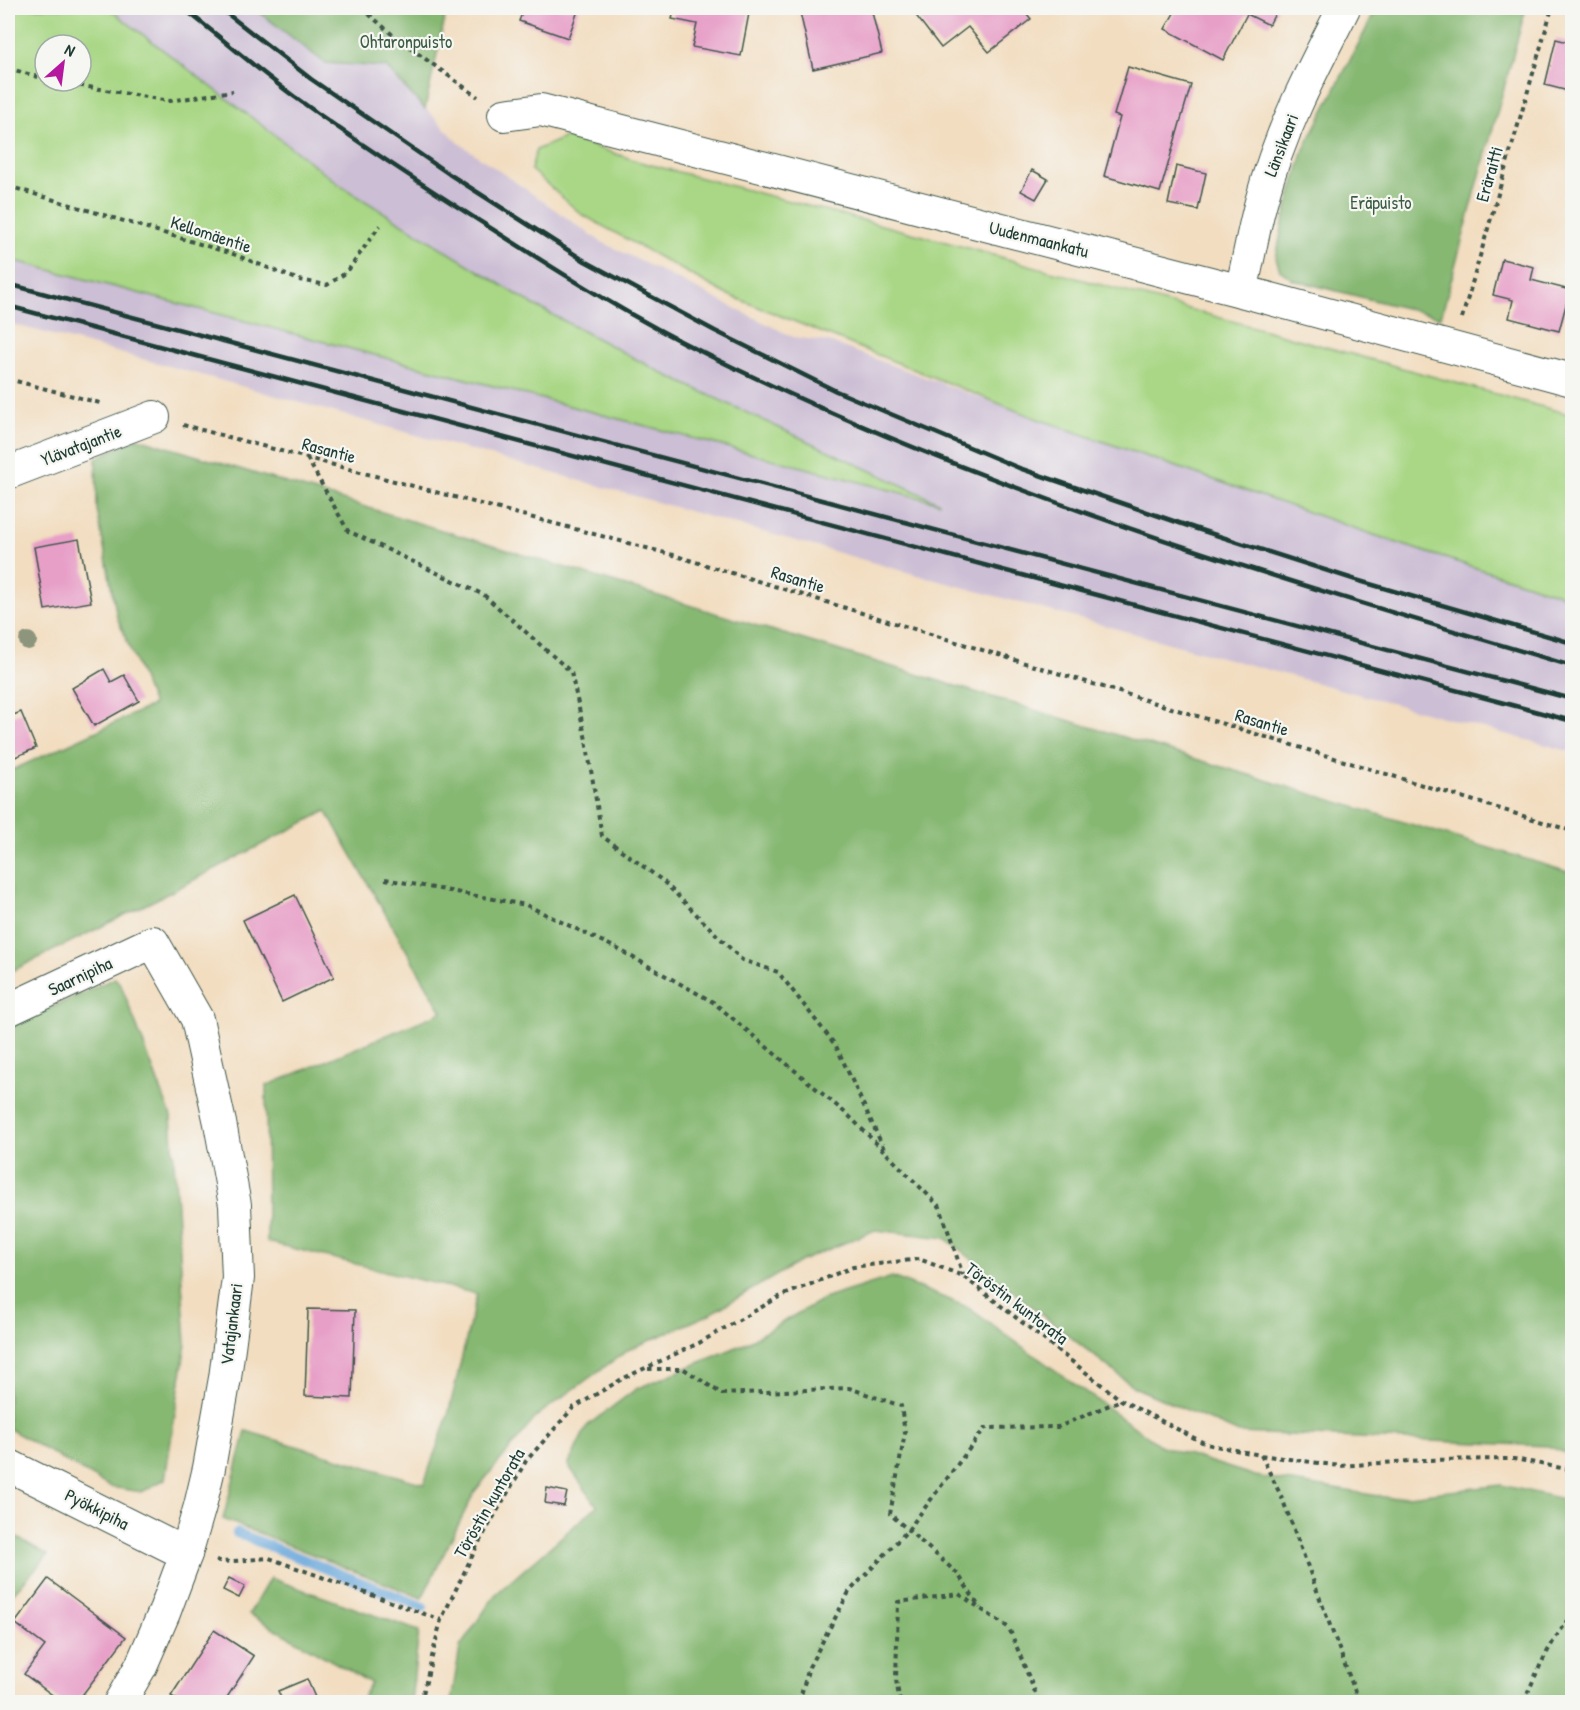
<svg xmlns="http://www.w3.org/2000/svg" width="1580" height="1710" font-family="'Patrick Hand',sans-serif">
  <rect width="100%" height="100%" fill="#f6f6f2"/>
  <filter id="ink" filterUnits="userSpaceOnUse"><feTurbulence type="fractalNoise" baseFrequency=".0167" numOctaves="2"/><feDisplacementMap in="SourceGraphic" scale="12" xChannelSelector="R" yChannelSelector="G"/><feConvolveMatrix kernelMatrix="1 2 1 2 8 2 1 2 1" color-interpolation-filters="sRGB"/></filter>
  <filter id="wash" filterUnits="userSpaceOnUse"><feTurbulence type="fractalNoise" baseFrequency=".008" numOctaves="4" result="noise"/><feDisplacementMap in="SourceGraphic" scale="24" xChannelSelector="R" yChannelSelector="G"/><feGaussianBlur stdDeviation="1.35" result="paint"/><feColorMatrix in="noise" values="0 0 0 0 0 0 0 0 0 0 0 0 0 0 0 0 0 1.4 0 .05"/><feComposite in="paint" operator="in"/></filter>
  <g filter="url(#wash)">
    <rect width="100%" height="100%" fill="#f2ddc0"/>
    <path fill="#ccbed4" d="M108 8H254L325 63 386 67 459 143 600 241 793 337 829 342 1035 418 1403 545 1572 598V752L921 576 198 374 8 323V259L935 502 666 375 534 305 344 188Z"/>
    <g fill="#a9d785" stroke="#648a5c" stroke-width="1.5" fill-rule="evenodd">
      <path d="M8 8H108L344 188 534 305 666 375 940 503 8 259ZM45 45H81V81H45Z"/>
      <path d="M566 137 640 162 935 239 1572 415V598L1403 545 1035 418 726 294 581 214 531 170 536 150Z"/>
    </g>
    <g fill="#86b872" stroke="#527a53" stroke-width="1.5">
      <path d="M254 8H447L425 109 386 67 325 63Z"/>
      <path d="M1377 8H1526L1441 317 1293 280 1280 270 1276 258 1283 223 1304 149Z"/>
      <path d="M138 438 1572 873V1456L1548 1446 1239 1433 1134 1387 945 1238 875 1230 801 1261 708 1315 628 1350 538 1415 475 1491 422 1598 223 1519 246 1431 424 1484 448 1415 477 1294 267 1242 266 1086 442 1012 326 811 163 896 8 973V772L153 705 117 617 97 510 96 458Z"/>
      <path d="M115 978 121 985 171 1116 186 1343 165 1479 142 1492 110 1487 8 1428V1028Z"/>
      <path d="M892 1277 967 1307 1161 1446 1255 1476 1391 1498 1501 1485 1572 1501V1702H451L460 1647 495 1595 597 1506 568 1465 587 1426 636 1389 744 1344 823 1299Z"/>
      <path d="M8 1532 48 1555 8 1599Z"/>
      <path d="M270 1578 419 1631 411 1702H359L371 1683 249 1614Z"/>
    </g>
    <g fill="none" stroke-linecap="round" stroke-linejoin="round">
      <path stroke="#6aa8dc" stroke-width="10" d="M237 1533 423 1607"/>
    </g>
    <g id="blocks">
      <g fill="#e79ec7">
        <path d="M524 8H579L568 38 519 21Z"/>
        <path d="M675 8H750L741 56 692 47 697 24 672 19Z"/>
        <path d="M799 8H871L882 53 813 69Z"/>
        <path d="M922 8H1022L1031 19 989 52 968 27 941 48 914 13Z"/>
        <path d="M1177 8 1187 12 1190 8H1278L1269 25 1247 14 1223 60 1165 29Z"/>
        <path d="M1556 39 1572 43V92L1545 85Z"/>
        <path d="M1128 67 1191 85 1160 192 1104 176 1120 117 1114 115Z"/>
        <path d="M1176 166 1206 173 1198 210 1168 204Z"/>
        <path d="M1032 170 1048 179 1036 199 1021 191Z"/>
        <path d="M1502 259 1534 267 1531 280 1570 290 1559 331 1509 318 1513 300 1493 295Z"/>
        <path d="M79 539 91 602 45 610 34 547Z"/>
        <path d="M104 669 111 682 124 675 139 701 94 726 72 688Z"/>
        <path d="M21 712 36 748 8 760V717Z"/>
        <path d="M295 895 334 977 282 1002 243 920Z"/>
        <path d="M308 1309 355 1310 352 1398 305 1396Z"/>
        <path d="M547 1488 567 1492 564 1506 545 1503Z"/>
        <path d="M229 1578 245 1586 239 1598 223 1590Z"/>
        <path d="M48 1579 126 1637 77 1702H62L24 1674 45 1646 15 1623Z"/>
        <path d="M214 1630 254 1656 224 1702H181L171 1696Z"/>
        <path d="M307 1679 317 1702H283L278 1691Z"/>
      </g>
    </g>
  </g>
  <g filter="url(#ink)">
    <use href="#blocks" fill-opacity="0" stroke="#3f5549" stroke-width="1.5"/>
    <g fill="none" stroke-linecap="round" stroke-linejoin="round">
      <defs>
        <g id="street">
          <path d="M504 115 541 110 1241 291 1572 380"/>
          <path d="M1241 291C1248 262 1253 231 1261 202 1279 133 1312 70 1344 8"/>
          <path d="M8 473 154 417"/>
          <path d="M8 1010 153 942 197 1019 220 1123 235 1205 238 1278 225 1378 209 1468 200 1506 186 1554 164 1613 141 1666 120 1702"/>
          <path d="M8 1465 186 1554"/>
        </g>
      </defs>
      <use href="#street" stroke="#3f5549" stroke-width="34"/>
      <g stroke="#3f5549" stroke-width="4" stroke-dasharray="4.5 4.5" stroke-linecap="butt">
        <path d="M362 8 395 37 478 97"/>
        <path d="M8 68 45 79"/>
        <path d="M53 81 170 101 233 91"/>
        <path d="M8 186 233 254 299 280 327 285 347 272 380 225"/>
        <path d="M1462 318 1552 8"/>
        <path d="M8 379 100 403"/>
        <path d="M183 425 673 555 1572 831"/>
        <path d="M307 458 348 531 484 595 571 672 586 740 602 836 663 881 742 960 778 972 836 1046 885 1151"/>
        <path d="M385 879 526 905 616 948 713 1002 849 1116 940 1207 963 1275"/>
        <path d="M648 1369H684L722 1394 849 1388 901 1406 905 1433 890 1514 958 1574 980 1608"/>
        <path d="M1261 1455 1282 1498 1359 1702"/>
        <path d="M216 1560 223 1562 269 1558 441 1620"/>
        <path d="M421 1702 441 1620 478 1544 526 1461 573 1408 622 1379 699 1343 779 1297 853 1267 919 1259 963 1276 1121 1400 1206 1444 1260 1455 1340 1466 1424 1460 1514 1459 1572 1470"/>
        <path d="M799 1702 809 1667 849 1592 908 1530 985 1428 1058 1427 1121 1400"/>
        <path d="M900 1702 896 1680 898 1602 959 1594 1009 1628 1039 1702"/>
        <path d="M1524 1702C1537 1671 1550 1641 1572 1616"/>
      </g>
      <use href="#street" stroke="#fff" stroke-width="32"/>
      <g stroke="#1f3d34" stroke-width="4.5">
        <path d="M183 8C222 38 259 71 299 100 364 147 432 191 500 234 567 277 636 320 708 355 985 493 1278 579 1572 666"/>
        <path d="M220 8 311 79 449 174 585 261 715 331 836 391 1019 468 1194 528 1356 580 1572 643"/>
        <path d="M8 284 1572 699"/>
        <path d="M8 306 1572 721"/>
      </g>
    </g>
    <circle fill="#8d967c" cx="28" cy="641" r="9"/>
  </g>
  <g text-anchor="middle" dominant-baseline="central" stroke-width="4.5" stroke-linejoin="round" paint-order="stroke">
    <g font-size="18" fill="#3b5c44" stroke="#f6f6f2">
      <text x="406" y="41">Ohtaronpuisto</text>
      <text x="1381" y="202">Eräpuisto</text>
    </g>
    <g font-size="18" fill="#1f3d34" stroke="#f6f6f2">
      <text transform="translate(1281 145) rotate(-69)">Länsikaari</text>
      <text transform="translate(1489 174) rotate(-74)">Eräraitti</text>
      <text transform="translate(211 234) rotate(18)">Kellomäentie</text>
      <text transform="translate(1039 239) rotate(14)">Uudenmaankatu</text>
      <text transform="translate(81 445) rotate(-21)">Ylävatajantie</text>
      <text transform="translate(329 450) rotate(15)">Rasantie</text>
      <text transform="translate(798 579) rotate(17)">Rasantie</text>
      <text transform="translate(1262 722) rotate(17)">Rasantie</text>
      <text transform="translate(80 976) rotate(-25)">Saarnipiha</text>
      <text transform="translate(1017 1303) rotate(37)">Töröstin kuntorata</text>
      <text transform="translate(231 1324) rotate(-83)">Vatajankaari</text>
      <text transform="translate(489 1503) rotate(-60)">Töröstin kuntorata</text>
      <text transform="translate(97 1509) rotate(27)">Pyökkipiha</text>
    </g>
  </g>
  <rect width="1580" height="1710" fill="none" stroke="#f6f6f2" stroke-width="30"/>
  <g transform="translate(63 63) rotate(28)"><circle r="28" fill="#f6f6f2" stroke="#a0aca6" stroke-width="1.5"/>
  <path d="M0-4.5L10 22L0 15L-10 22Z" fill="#b5179e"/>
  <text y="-9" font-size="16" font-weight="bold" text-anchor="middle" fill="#1f3d34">N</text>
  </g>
</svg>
